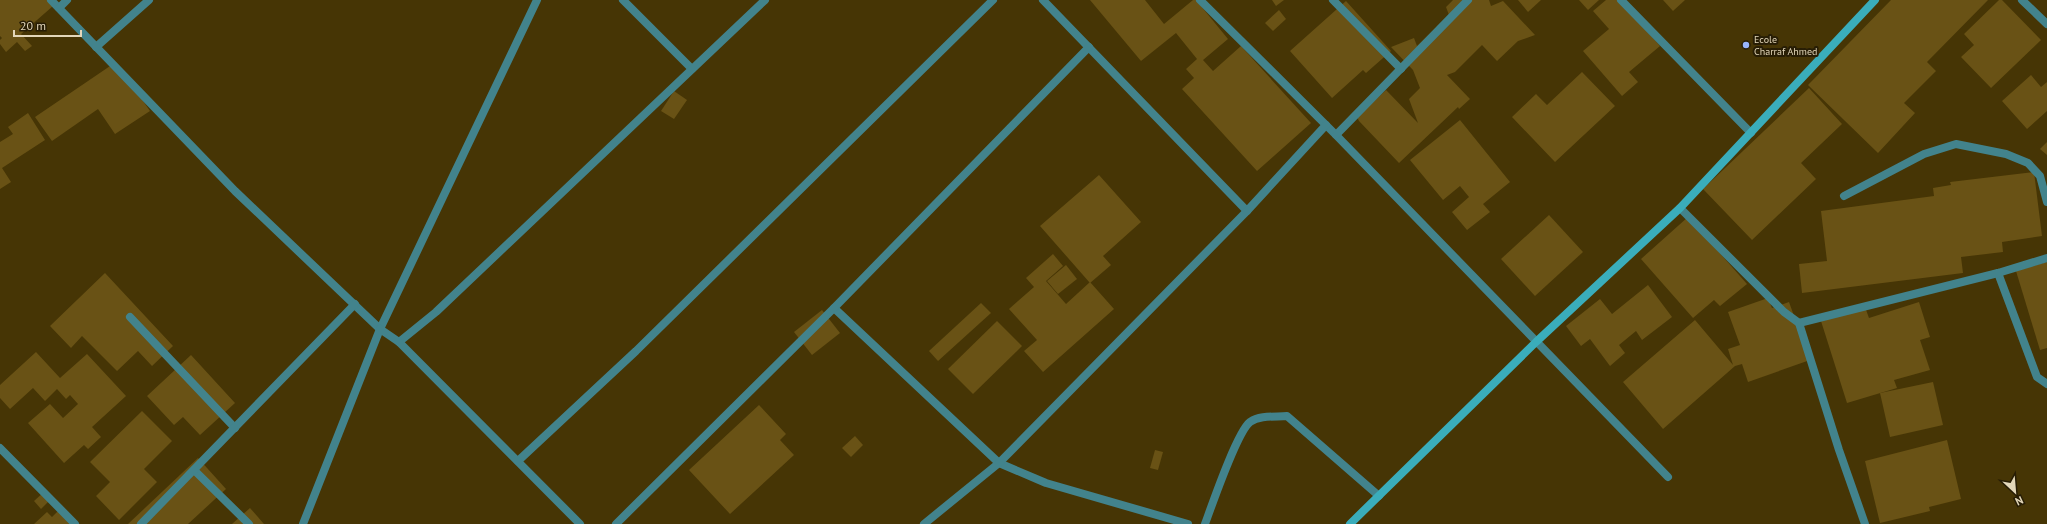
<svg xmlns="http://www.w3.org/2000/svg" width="2047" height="524" font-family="'PT Sans',sans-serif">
  <rect width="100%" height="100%" fill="#463505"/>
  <g fill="#695215">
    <path d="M0 0H48L53 6 21 34 32 46 25 51 17 42 6 52 0 44V40L2 38 0 36Z"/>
    <path d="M1090 0H1145L1164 24 1193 0H1196L1228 39 1203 60 1213 71 1241 46 1311 123 1257 171 1182 89 1194 78 1186 69 1197 59 1176 33 1141 61Z"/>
    <path d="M1272 0H1284L1276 6Z"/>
    <path d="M1453 0H1489L1491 6 1503 1 1535 35 1518 41 1497 61 1482 45 1455 72 1447 75 1470 99 1459 109 1458 107 1399 163 1359 121 1357 117 1386 90 1418 123 1409 99 1420 88 1413 70 1391 47 1414 38 1417 46 1449 15 1446 7Z"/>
    <path d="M1518 0H1541L1528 12Z"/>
    <path d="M1579 0H1599L1588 10Z"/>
    <path d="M1606 0H1619L1660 46 1629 72 1638 82 1622 96 1583 51 1609 29 1593 11Z"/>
    <path d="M1663 0H1685L1673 11Z"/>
    <path d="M1891 0H1988L1927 62 1936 71 1904 103 1915 113 1878 153 1808 85Z"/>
    <path d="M1999 0H2002L2041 40 1991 88 1961 57 1974 45 1964 34Z"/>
    <path d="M1346 1 1391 51 1366 73 1363 70 1332 98 1290 51Z"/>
    <path d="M1279 10 1286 19 1273 31 1265 23Z"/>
    <path d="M116 62 150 111 115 134 98 109 52 141 35 117Z"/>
    <path d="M1582 72 1615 106 1555 162 1512 117 1536 94 1547 105Z"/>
    <path d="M2031 75 2041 87 2047 82V111L2027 129 2002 101Z"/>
    <path d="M1809 88 1842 124 1801 163 1816 179 1752 240 1703 189Z"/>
    <path d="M674 91 687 100 674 119 661 111Z"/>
    <path d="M28 113 45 140 2 168 11 182 0 189V142L13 134 8 127Z"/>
    <path d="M1460 120 1510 182 1483 204 1490 212 1467 230 1452 212 1469 197 1460 186 1443 200 1410 160Z"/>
    <path d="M2047 142V155L2040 149Z"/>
    <path d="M2034 172 2042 236 2002 242 2003 252 1961 257 1963 273 1802 293 1799 264 1827 261 1821 211 1934 196 1933 188 1951 185 1950 182Z"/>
    <path d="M1099 175 1141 222 1103 256 1111 265 1090 283 1040 226Z"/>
    <path d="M1549 215 1583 252 1535 296 1501 259Z"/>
    <path d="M1688 217 1747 284 1720 306 1714 300 1693 318 1641 259Z"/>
    <path d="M1053 254 1063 266 1046 281 1066 304 1090 282 1114 309 1043 372 1024 351 1037 340 1009 309 1034 287 1026 278Z"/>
    <path d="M2047 262V348L2040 350 2016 271Z"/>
    <path d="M1066 265 1077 279 1058 294 1047 281Z"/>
    <path d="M105 273 173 346 152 366 138 351 117 371 82 336 71 348 50 326Z"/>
    <path d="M1648 285 1672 317 1642 340 1636 331 1619 345 1625 353 1610 366 1590 339 1581 346 1566 326 1600 299 1612 314Z"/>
    <path d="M1768 298 1772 308 1789 302 1810 360 1748 382 1742 364 1735 366 1663 429 1623 382 1695 320 1733 365 1728 349 1740 345 1728 312Z"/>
    <path d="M1919 302 1930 337 1920 340 1930 370 1894 380 1897 388 1847 403 1821 321 1865 307 1869 318Z"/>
    <path d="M981 303 991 313 938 361 929 351Z"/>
    <path d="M822 310 840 333 812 355 794 332Z"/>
    <path d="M997 321 1022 346 973 394 948 369Z"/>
    <path d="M36 352 60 378 87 354 126 396 92 427 101 437 88 449 84 445 64 463 28 423 50 404 63 418 78 404 70 395 66 399 57 389 45 401 33 388 10 409 0 398V385Z"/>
    <path d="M191 355 235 403 200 435 183 417 174 425 147 396Z"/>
    <path d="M1933 382 1943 425 1890 437 1880 393Z"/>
    <path d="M759 405 786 434 780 440 794 455 730 514 689 470Z"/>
    <path d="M142 411 172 441 144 469 157 482 119 520 96 496 110 482 90 462Z"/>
    <path d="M855 436 863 445 851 457 842 448Z"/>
    <path d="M1947 440 1961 499 1929 507 1930 511 1880 523 1865 461Z"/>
    <path d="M1155 450 1163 452 1158 470 1150 468Z"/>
    <path d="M198 458 226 489 188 524H128Z"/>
    <path d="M45 491 52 498 41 509 34 501Z"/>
    <path d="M62 507 79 524H34L47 512 52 517Z"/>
    <path d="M250 508 264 524H232Z"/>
  </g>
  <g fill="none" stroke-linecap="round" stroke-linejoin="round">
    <g stroke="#42838c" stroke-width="8">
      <path d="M51 0 235 191 380 329 537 0"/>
      <path d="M623 0 692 69"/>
      <path d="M1043 0 1247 211"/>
      <path d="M1200 0 1336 135 1668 477"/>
      <path d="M1333 0 1401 69"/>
      <path d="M1621 0 1751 133"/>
      <path d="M2022 0 2047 24"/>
      <path d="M59 8 67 0"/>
      <path d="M96 47 149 0"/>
      <path d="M1336 135 1468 0"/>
      <path d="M1844 196 1924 154 1956 144 2006 154 2028 163 2040 176 2047 202"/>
      <path d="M1680 208 1784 312 1799 323 1839 450 1865 524"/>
      <path d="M1998 273 2037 377 2047 384"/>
      <path d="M834 308 999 463 1046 483 1188 524"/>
      <path d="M130 317 235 428"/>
      <path d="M1799 323 1998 273 2047 258"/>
      <path d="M399 342 436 312 765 0"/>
      <path d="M0 448 75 524"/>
      <path d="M518 461 636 351 993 0"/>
      <path d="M194 470 249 524"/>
      <path d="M141 524 355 304"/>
      <path d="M303 524 380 329 399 342 580 524"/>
      <path d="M616 524 834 308 1089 47"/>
      <path d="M924 524 999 463 1247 211 1326 125"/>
      <path d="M1205 524C1212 505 1237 432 1250 422 1260 415 1275 417 1287 416L1379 496"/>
    </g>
    <path stroke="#3aadbb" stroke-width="8" d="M1350 524 1536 342 1680 208 1875 0"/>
  </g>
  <circle fill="#98b5fd" stroke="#271d05" stroke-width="1.5" cx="1746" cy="45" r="4"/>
  <g text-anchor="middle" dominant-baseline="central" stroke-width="4" stroke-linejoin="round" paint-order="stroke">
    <g font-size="10" fill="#e3d7ba" stroke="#271d05" text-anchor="start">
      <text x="1754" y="39">Ecole<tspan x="1754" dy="12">Charraf Ahmed</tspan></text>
    </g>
  </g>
  <g transform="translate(2015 492) rotate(154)" stroke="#271d05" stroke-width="3" paint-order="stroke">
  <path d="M0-3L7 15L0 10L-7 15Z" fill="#e3d7ba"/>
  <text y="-6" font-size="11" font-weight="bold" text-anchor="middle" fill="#e3d7ba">N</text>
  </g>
  <path d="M14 30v6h67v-6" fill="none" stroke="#e3d7ba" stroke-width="2"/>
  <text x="20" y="30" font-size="12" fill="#e3d7ba" stroke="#271d05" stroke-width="3" paint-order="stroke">20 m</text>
</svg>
